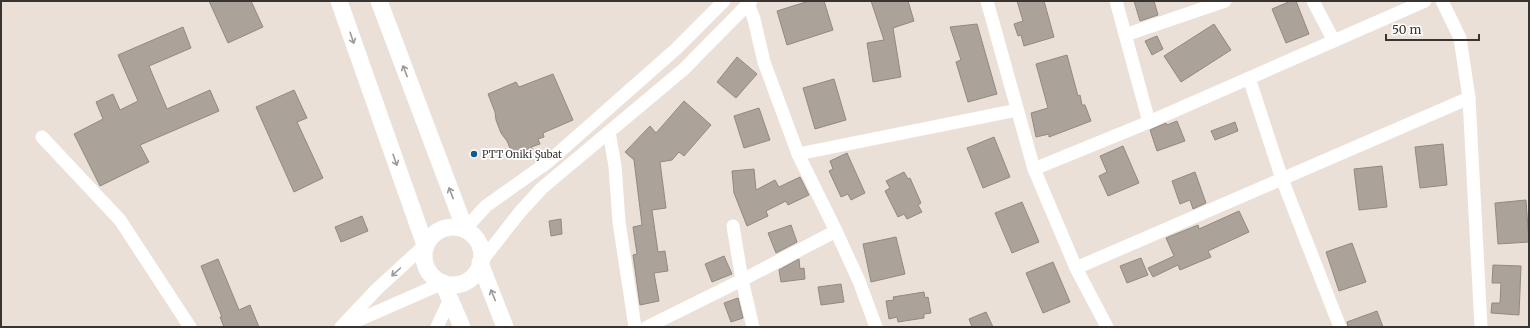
<svg xmlns="http://www.w3.org/2000/svg" width="1530" height="328" font-family="Merriweather,serif">
  <rect width="100%" height="100%" fill="#eae0d7"/>
  <g fill="#aba299" stroke="#928981">
    <path d="M209 1H251L263 27 228 43Z"/>
    <path d="M809 1H824L833 30 787 45 777 11Z"/>
    <path d="M871 1H908L914 21 893 28 901 77 873 82 867 43 884 40Z"/>
    <path d="M1017 1H1044L1054 37 1024 46 1021 35 1018 36 1014 24 1023 21Z"/>
    <path d="M1134 1H1154L1158 15 1140 21Z"/>
    <path d="M1291 1H1296L1309 34 1286 43 1272 9Z"/>
    <path d="M977 24 997 94 968 102 956 62 961 60 950 27Z"/>
    <path d="M1214 24 1231 50 1181 82 1164 56Z"/>
    <path d="M183 27 191 48 149 66 167 109 210 90 219 111 140 145 149 162 100 186 74 134 103 119 96 102 113 94 120 110 138 101 118 55Z"/>
    <path d="M1157 36 1163 49 1152 55 1145 41Z"/>
    <path d="M1067 55 1078 96 1080 95 1082 105H1085L1091 121 1049 137V134L1036 137 1031 113 1048 108 1036 64Z"/>
    <path d="M737 57 757 74 736 98 717 82Z"/>
    <path d="M553 74 573 120 543 133 544 137 538 139 540 144 531 147 533 150 514 158 507 141 501 133 496 120 495 112 488 94 516 82 519 87Z"/>
    <path d="M834 79 846 120 815 129 803 88Z"/>
    <path d="M294 90 307 118 297 122 323 178 294 192 256 107Z"/>
    <path d="M684 101 711 125 684 156 679 152 672 160 660 162 666 208 652 210 658 252 665 251 668 271 654 273 659 301 640 305 633 255 637 254 633 227 642 225 634 160 625 152 650 126 656 133Z"/>
    <path d="M759 108 770 140 744 148 734 116Z"/>
    <path d="M1177 121 1185 141 1157 151 1150 130 1166 123 1167 125Z"/>
    <path d="M1235 122 1238 131 1215 140 1211 131Z"/>
    <path d="M994 137 1010 177 983 188 967 148Z"/>
    <path d="M1443 144 1447 185 1420 188 1415 147Z"/>
    <path d="M1123 146 1139 183 1108 196 1099 176 1107 172 1100 156Z"/>
    <path d="M847 153 865 193 851 200 848 194 841 197 829 171 833 169 830 161Z"/>
    <path d="M1382 166 1387 207 1359 210 1354 169Z"/>
    <path d="M754 169 756 190 775 180 779 187 800 177 809 195 788 205 786 201 766 211 768 216 747 226 734 193 732 171Z"/>
    <path d="M904 172 908 179 910 178 921 203 918 205 922 212 907 219 904 214 898 217 885 191 890 188 886 181Z"/>
    <path d="M1195 172 1206 203 1193 209 1190 200 1180 204 1172 181Z"/>
    <path d="M1526 200 1529 242 1498 244 1495 203Z"/>
    <path d="M1022 202 1039 242 1012 253 995 213Z"/>
    <path d="M1239 211 1249 232 1208 251 1211 257 1180 270 1178 265 1153 277 1148 268 1174 256 1166 238 1198 225 1199 229Z"/>
    <path d="M362 216 368 231 341 242 335 227Z"/>
    <path d="M561 219 562 234 551 236 549 221Z"/>
    <path d="M791 225 797 242 776 253 768 233Z"/>
    <path d="M896 237 905 274 871 282 863 244Z"/>
    <path d="M1352 243 1366 282 1339 291 1326 252Z"/>
    <path d="M724 256 732 274 712 282 705 264Z"/>
    <path d="M1141 258 1148 275 1127 283 1120 266Z"/>
    <path d="M218 259 239 310 250 305 259 327H224L220 317H222L201 266Z"/>
    <path d="M799 259 800 269 804 268 805 279 781 282 779 270Z"/>
    <path d="M1053 262 1070 302 1043 313 1026 273Z"/>
    <path d="M1493 265 1521 266 1519 315 1491 313 1492 303H1500L1501 283H1492Z"/>
    <path d="M841 284 844 302 821 305 818 287Z"/>
    <path d="M924 292 925 298 928 297 931 313 924 314V318L898 322 897 317 889 319 886 301 894 300 893 297Z"/>
    <path d="M738 298 743 318 731 322 724 303Z"/>
    <path d="M1377 311 1383 327H1348L1347 322Z"/>
    <path d="M986 312 993 327H972L969 319Z"/>
  </g>
  <g fill="none" stroke-linecap="round" stroke-linejoin="round">
    <g stroke="#fff" stroke-width="13">
      <path d="M987 1 1034 169 1076 268 1107 327"/>
      <path d="M1116 1 1149 122"/>
      <path d="M1313 1 1334 41"/>
      <path d="M1442 1 1460 38 1469 98 1481 327"/>
      <path d="M748 4 754 19 764 62 798 154 836 231 859 281 876 327"/>
      <path d="M1125 35 1225 1"/>
      <path d="M1249 78 1282 179 1340 327"/>
      <path d="M609 132 615 166 619 222 635 327"/>
      <path d="M42 137 120 220 190 327"/>
      <path d="M798 154 1017 110"/>
      <path d="M1034 169 1149 122 1425 1"/>
      <path d="M733 226 742 280 753 327"/>
      <path d="M465 229 486 206 548 162 676 49 724 1"/>
      <path d="M480 263 520 212 542 188 684 69 751 1"/>
      <path d="M1076 268 1469 98"/>
      <path d="M347 325 443 283"/>
      <path d="M341 327 377 289 425 245"/>
      <path d="M437 327 450 299"/>
      <path d="M647 327 742 280 836 231"/>
    </g>
    <g stroke="#fff" stroke-width="17">
      <path d="M339 1 425 245"/>
      <path d="M379 1 465 229"/>
      <circle cx="453" cy="256" r="29"/>
      <path d="M480 263 505 327"/>
      <path d="M443 283 462 327"/>
    </g>
  </g>
  <defs><path id="oneway-shaft" d="M-6 0H5M1.5-3L5.5 0L1.5 3" fill="none" stroke-width="1.6" stroke-linecap="round" stroke-linejoin="round"/></defs>
  <g stroke="#9c9a98">
    <use href="#oneway-shaft" transform="translate(352 38) rotate(71)"/>
    <use href="#oneway-shaft" transform="translate(405 71) rotate(-111)"/>
    <use href="#oneway-shaft" transform="translate(395 160) rotate(71)"/>
    <use href="#oneway-shaft" transform="translate(451 193) rotate(-111)"/>
    <use href="#oneway-shaft" transform="translate(396 272) rotate(138)"/>
    <use href="#oneway-shaft" transform="translate(493 295) rotate(-112)"/>
  </g>
  <circle fill="#125b8f" stroke="#fff" stroke-width="1.5" cx="474" cy="154" r="4"/>
  <g text-anchor="middle" dominant-baseline="central" stroke-width="3.5" stroke-linejoin="round" paint-order="stroke">
    <g font-size="10" fill="#383431" stroke="#fff" text-anchor="start">
      <text x="482" y="154">PTT Oniki Şubat</text>
    </g>
  </g>
  <rect width="1530" height="328" fill="none" stroke="#383431" stroke-width="4"/>
  <path d="M1386 34v6h93v-6" fill="none" stroke="#383431" stroke-width="2"/>
  <text x="1392" y="34" font-size="12" fill="#383431" stroke="#ffffff" stroke-width="3" paint-order="stroke">50 m</text>
</svg>
